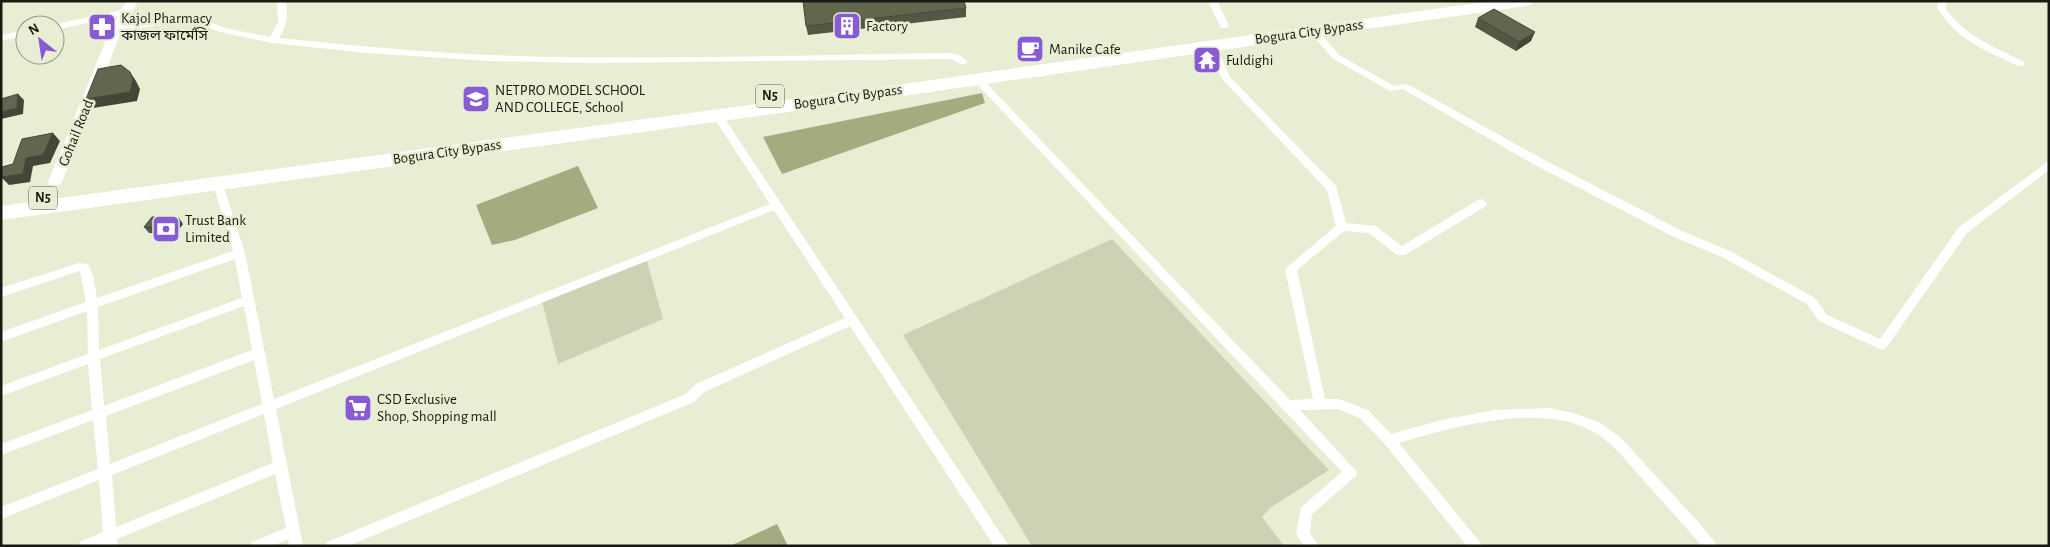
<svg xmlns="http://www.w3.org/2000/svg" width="2050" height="547" font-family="'Alegreya Sans','Noto Sans Bengali',sans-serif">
  <rect width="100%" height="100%" fill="#e8eed3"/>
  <g fill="#ccd3b4">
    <path d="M1112 239 1329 470 1270 508 1262 517 1284 546H1032L903 335Z"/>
    <path d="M647 261 663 319 558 364 542 301Z"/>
  </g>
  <g fill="#a3ab7f">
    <path d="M982 93 985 103 782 174 763 137Z"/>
    <path d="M578 166 598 208 515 240 492 245 476 205Z"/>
    <path d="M777 524 788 546H730Z"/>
  </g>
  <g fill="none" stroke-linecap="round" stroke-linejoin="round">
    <g fill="#fff" fill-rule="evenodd">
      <path d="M277 1H286C288 16 287 26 279 38 349 45 419 52 490 55 643 61 797 55 951 53L961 56 968 62 963 65 951 59 591 63 489 61 366 53 272 43 220 32 191 21H179L116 33 111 30 116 27 179 15H192L225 28 270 37 278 22Z"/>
      <path d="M1208 1H1217L1229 26 1227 28H1221Z"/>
      <path d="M1939 1H1948L1945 7C1963 36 1995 47 2024 62V66H2018C1985 50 1956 40 1937 7Z"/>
      <path d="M126 9 129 10V14L55 30V25H52Z"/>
      <path d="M25 30V36L1 41V35Z"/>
      <path d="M1320 35 1323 36 1339 55 1394 86 1407 84 1541 158 1682 231 1730 251 1815 298 1827 315 1880 339 1959 227 2049 161V170L1967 233 1886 348 1882 350 1819 321 1807 304 1722 257 1674 237 1533 164 1403 89 1390 91 1333 59 1315 38Z"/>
      <path d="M1214 50 1219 53 1230 77 1336 186 1346 223 1376 226 1402 246 1478 200 1482 199 1487 203 1486 206 1405 255H1397L1369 233 1344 231 1297 270 1325 399H1339L1368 410 1391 434 1442 420 1495 410 1549 408 1573 413 1599 422 1621 438 1700 524 1718 546H1702C1683 524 1663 502 1644 481 1628 463 1613 442 1592 431 1541 402 1451 427 1399 443L1483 546H1467L1384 443 1360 418 1338 409 1300 410 1357 472 1356 476 1312 514 1310 533 1319 546H1304L1296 534 1301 507 1342 472 978 85 980 83H986L1290 400 1313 399 1285 269 1336 226 1327 190 1223 80 1209 53Z"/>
      <path d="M721 118 725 119 1009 546H994L850 326 704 392 694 402 348 546H325L327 542 686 394 696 384 845 318 774 210 276 409 303 546H289L288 539 273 546H250L252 542 286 528 275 474 117 539 118 546H78L80 542 103 532 99 480 1 519V507L98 469 93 420 1 455V444L92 410 88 364 1 396V386L88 354 87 311 1 342V332L86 302 80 271 1 297V288L79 263 88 264 93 275 97 298 233 251 215 191 220 187 224 188 245 253 274 399 770 204 716 121ZM235 259 242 298 99 350 98 307ZM244 306 252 350 104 406 100 359ZM254 360 262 404 110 464 106 416ZM264 414 273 463 116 527 112 475Z"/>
    </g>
    <path fill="#fff" fill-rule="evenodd" d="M126 1H138L122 30 62 182 60 185H50L48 182 110 30Z"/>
    <path fill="#fff" fill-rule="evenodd" d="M1491 1H1534L1532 4 1526 6 868 101 1 220V206L868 89Z"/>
  </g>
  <g fill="#535844">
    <path d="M966 8V17L808 35 806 26Z"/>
    <path d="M1478 18 1531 41 1516 51 1475 27Z"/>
    <path d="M183 224 174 235 149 233 144 227Z"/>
  </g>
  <g fill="#444737">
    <path d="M1535 32 1531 41 1516 51 1519 42Z"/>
    <path d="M130 72 136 81 140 89 137 101 93 108 86 99Z"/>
    <path d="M18 94 24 100 23 114 1 119V112Z"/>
    <path d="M53 133 60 141 50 163 33 166 30 182 9 185 1 177 26 158Z"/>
    <path d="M179 218 183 224 174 235 169 229Z"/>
  </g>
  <g fill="#61664f" stroke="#444737">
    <path d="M803 1H964L966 8 806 26Z"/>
    <path d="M1494 9 1535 32 1519 42 1478 18Z"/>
    <path d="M121 65 130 72 133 80 130 92 86 99 98 69Z"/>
    <path d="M18 94 17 108 1 112V99Z"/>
    <path d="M53 133 43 155 26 158 23 174 1 177 2 167 13 164 22 139Z"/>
    <path d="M152 217 179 218 169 229 144 227Z"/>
  </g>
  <defs>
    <symbol id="building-square" viewBox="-11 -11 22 22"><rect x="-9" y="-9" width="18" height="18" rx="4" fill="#885bd5" stroke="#e8eed3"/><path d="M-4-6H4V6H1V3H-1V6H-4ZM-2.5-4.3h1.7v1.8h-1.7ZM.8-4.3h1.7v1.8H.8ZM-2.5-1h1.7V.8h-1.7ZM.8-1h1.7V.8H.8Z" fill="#fff"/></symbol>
    <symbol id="pharmacy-square" viewBox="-11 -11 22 22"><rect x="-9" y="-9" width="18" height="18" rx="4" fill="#885bd5" stroke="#e8eed3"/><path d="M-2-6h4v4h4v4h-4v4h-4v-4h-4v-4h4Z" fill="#fff"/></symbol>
    <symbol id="cafe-square" viewBox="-11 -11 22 22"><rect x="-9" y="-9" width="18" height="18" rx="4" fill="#885bd5" stroke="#e8eed3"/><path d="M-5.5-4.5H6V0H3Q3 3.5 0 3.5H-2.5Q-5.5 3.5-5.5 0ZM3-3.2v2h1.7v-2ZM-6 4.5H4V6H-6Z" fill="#fff"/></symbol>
    <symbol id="temple-square" viewBox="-11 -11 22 22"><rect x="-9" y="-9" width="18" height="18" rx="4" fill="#885bd5" stroke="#e8eed3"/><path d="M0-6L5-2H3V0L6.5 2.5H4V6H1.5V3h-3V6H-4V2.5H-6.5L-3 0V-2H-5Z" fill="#fff"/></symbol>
    <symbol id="school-square" viewBox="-11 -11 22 22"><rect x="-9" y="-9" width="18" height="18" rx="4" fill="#885bd5" stroke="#e8eed3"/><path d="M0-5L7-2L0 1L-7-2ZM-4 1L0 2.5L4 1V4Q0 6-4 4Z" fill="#fff"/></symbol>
    <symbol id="bank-square" viewBox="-11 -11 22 22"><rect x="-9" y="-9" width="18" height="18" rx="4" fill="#885bd5" stroke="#e8eed3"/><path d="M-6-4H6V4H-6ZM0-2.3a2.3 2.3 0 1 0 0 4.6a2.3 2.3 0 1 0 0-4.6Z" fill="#fff"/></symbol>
    <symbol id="supermarket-square" viewBox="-11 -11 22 22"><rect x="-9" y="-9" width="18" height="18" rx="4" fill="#885bd5" stroke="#e8eed3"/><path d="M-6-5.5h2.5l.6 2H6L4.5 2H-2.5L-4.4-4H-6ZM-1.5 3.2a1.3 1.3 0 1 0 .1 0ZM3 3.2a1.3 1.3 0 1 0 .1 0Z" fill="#fff"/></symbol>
  </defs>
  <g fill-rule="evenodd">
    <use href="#building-square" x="831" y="10" width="32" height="32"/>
    <use href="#pharmacy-square" x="86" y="11" width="32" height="32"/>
    <use href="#cafe-square" x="1014" y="33" width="32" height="32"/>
    <use href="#temple-square" x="1191" y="44" width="32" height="32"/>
    <use href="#school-square" x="460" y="83" width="32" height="32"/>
    <use href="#bank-square" x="150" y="213" width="32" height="32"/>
    <use href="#supermarket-square" x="342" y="392" width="32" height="32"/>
  </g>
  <g text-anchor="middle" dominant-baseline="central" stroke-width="5" stroke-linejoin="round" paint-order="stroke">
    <g fill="#e8eed3" stroke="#575a4c" stroke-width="1">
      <rect x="756" y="84.5" width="28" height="23" rx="4"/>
      <rect x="29" y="186.5" width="28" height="23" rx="4"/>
    </g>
    <g font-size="14" font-weight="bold" fill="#191b12">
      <text x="770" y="96">N5</text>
      <text x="43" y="198">N5</text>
    </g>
    <g font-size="15" fill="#191b12" stroke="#e8eed3" text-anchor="start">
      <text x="121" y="18">Kajol Pharmacy<tspan x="121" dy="17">কাজল ফার্মেসি</tspan></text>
      <text x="866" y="26">Factory</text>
      <text x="1049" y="49">Manike Cafe</text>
      <text x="1226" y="60">Fuldighi</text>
      <text x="495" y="90">NETPRO MODEL SCHOOL<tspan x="495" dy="17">AND COLLEGE, School</tspan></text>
      <text x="185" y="220">Trust Bank<tspan x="185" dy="17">Limited</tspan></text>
      <text x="377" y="399">CSD Exclusive<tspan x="377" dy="17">Shop, Shopping mall</tspan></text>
    </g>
    <g font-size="15" fill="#191b12" stroke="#e8eed3">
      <text transform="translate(1309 32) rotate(-8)">Bogura City Bypass</text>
      <text transform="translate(848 97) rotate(-8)">Bogura City Bypass</text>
      <text transform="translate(76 133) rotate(-68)">Gohail Road</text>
      <text transform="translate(447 152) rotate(-8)">Bogura City Bypass</text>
    </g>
  </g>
  <rect width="2050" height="547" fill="none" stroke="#191b12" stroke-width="5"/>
  <g transform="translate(40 40) rotate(330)"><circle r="24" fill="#e8eed3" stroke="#959a86"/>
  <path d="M0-4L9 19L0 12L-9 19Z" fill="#885bd5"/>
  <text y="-8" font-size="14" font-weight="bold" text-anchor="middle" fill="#191b12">N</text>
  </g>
</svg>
